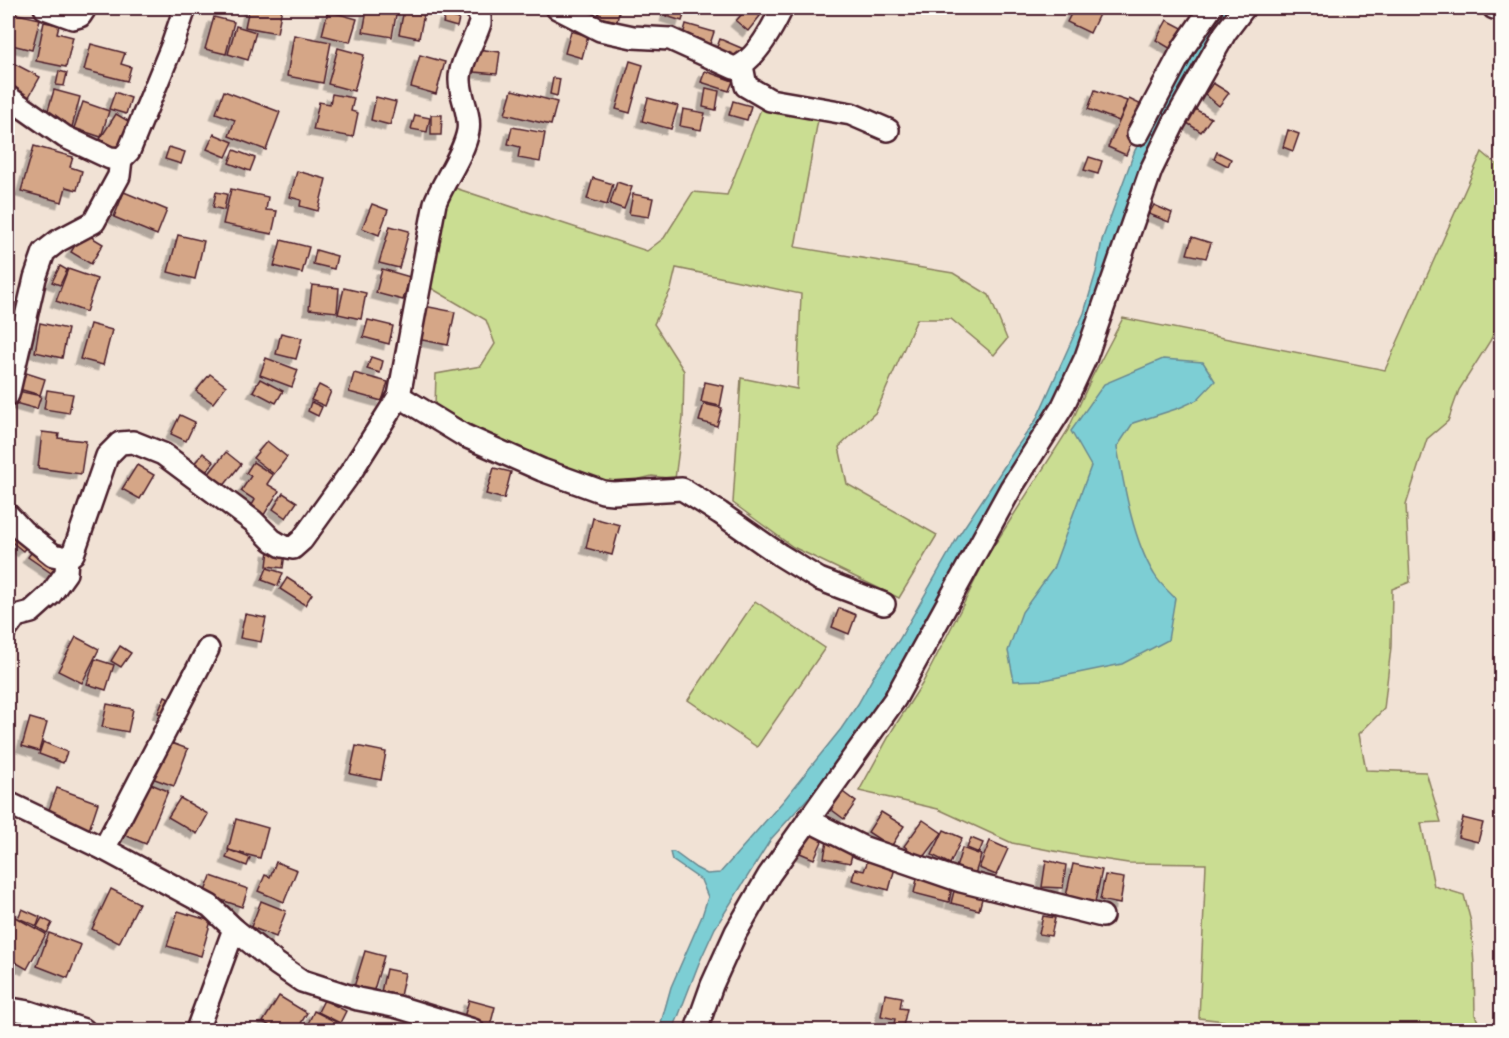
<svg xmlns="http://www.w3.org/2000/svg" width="1509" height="1038" font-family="Mali,sans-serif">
  <defs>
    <filter id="shadow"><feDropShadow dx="-5.5" dy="5.5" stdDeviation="0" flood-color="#0004"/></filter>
  </defs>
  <rect width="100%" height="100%" fill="#f1e2d5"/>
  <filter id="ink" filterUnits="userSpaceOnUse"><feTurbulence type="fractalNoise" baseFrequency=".0167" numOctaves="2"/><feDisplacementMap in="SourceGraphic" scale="12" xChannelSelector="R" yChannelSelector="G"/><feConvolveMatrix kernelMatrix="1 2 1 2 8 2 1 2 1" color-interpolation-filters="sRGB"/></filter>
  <g filter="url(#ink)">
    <g fill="#cadd92" stroke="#8a7e5e" stroke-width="1.5">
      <path d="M761 109 818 120 795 247 953 273 989 295 1007 339 994 355 951 319H917L876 412 839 447 847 484 937 535 899 598 793 547 733 503 741 378 797 389 801 294 676 268 671 289 654 324 684 371 683 418 675 479 652 476 615 485 564 471 492 436 435 406 436 374 481 366 495 344 486 320 431 288 442 215 455 188 647 251 664 238 693 192 727 195Z"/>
      <path d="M1482 152 1501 168V318L1490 341 1459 390 1448 421 1427 439 1406 505 1410 582 1392 589 1391 647 1384 709 1359 734 1366 770 1426 772 1441 822 1421 823 1434 886 1464 895 1471 922 1474 964 1475 1015 1482 1030H1223L1224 1021 1199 1018 1206 864 1128 863 1075 855 1012 843 938 809 859 791 893 729 922 684 963 605 986 558 1068 430 1092 377 1123 318 1385 370Z"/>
      <path d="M755 601 825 648 757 747 688 700Z"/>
    </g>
    <g fill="#7dced4" stroke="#698890" stroke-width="1.5">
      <path d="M1222 8H1233L1152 142 1065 387 903 672 835 770 808 798 771 839 715 928 699 963 673 1030H659L671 987 702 916 708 897 701 880 672 860 670 852H674L696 868 707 874 720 873 784 800 841 729 858 704 876 672 899 640 959 535 993 484 1016 448 1036 420 1084 313 1096 272 1102 240 1135 150Z"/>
      <path d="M1163 359 1203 362 1215 381 1197 400 1179 408 1133 423 1117 447C1124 486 1133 540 1154 574 1159 583 1168 591 1175 598L1168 640 1122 664 1044 680 1014 681 1008 651 1022 612 1053 569 1091 466 1071 431 1104 384Z"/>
    </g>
    <g fill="#d5a687" stroke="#4a1f2b" stroke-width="1.5" filter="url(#shadow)">
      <path d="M249 8H282L277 33 245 27Z"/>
      <path d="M600 8H620L617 21 598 17Z"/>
      <path d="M668 8H686L682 21 666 16Z"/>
      <path d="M747 8H750L760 16 748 31 736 21Z"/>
      <path d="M1074 8H1102L1090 33 1067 22Z"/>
      <path d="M367 10 396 15 392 37 363 32Z"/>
      <path d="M404 10 424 14 419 38 399 34Z"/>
      <path d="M328 11 357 19 350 42 322 35Z"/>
      <path d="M8 12 40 19 32 50 8 44Z"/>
      <path d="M445 15 459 19 457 27 443 23Z"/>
      <path d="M214 17 234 22 226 54 205 49Z"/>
      <path d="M1167 20 1190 32 1178 53 1156 40Z"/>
      <path d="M44 22 59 25 57 33 73 37 66 67 36 61Z"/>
      <path d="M686 24 714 32 707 53 680 46Z"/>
      <path d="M236 26 256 32 248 60 228 54Z"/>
      <path d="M571 31 588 36 582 58 565 53Z"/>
      <path d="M294 35 331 42 323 83 287 76Z"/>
      <path d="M720 39 746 50 740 65 714 55Z"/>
      <path d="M91 44 125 53 121 64 131 67 127 81 84 70Z"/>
      <path d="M338 48 364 55 354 91 328 84Z"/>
      <path d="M477 49 500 52 497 74 474 72Z"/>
      <path d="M420 55 445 62 436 94 411 87Z"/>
      <path d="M630 61 643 65 630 113 616 109Z"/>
      <path d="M11 62 40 77 26 102 8 92V69Z"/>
      <path d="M59 71 67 73 64 86 56 85Z"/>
      <path d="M705 71 733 81 729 91 701 82Z"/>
      <path d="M553 78 560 79 557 96 550 94Z"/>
      <path d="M1213 83 1229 93 1219 106 1205 94Z"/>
      <path d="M706 88 719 91 716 110 703 107Z"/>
      <path d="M54 90 80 97 72 127 59 123 46 117Z"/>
      <path d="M512 90 557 102 551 125 505 114Z"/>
      <path d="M1095 90 1127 101 1119 121 1088 109Z"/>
      <path d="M224 91 280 112 266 150 229 136 235 120 216 113Z"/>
      <path d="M115 92 131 98 126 114 109 109Z"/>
      <path d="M332 94 354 98 351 111 358 113 353 137 313 130 319 102 330 104Z"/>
      <path d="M376 97 396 102 390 125 371 120Z"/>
      <path d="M648 98 678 106 671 129 642 121Z"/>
      <path d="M1129 99 1146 107 1126 155 1108 147Z"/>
      <path d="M733 101 751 106 747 120 729 115Z"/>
      <path d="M83 102 109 111 101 137 74 128Z"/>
      <path d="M1193 108 1211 118 1201 132 1184 121Z"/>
      <path d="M683 109 705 113 701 130 680 126Z"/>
      <path d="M116 114 135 125 119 151 100 139Z"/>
      <path d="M415 115 430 118 427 132 411 129Z"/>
      <path d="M431 115H442L441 135H431Z"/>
      <path d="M512 127 545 133 540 162 518 158 520 147 508 144Z"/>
      <path d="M1288 130 1299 134 1293 151 1283 147Z"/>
      <path d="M214 134 233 142 226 157 207 149Z"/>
      <path d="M34 146 73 157 70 167 82 171 77 190 66 187 62 202 21 191Z"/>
      <path d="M169 147 185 152 181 164 165 159Z"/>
      <path d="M234 150 255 158 250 171 229 163Z"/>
      <path d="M1217 152 1231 159 1228 166 1214 159Z"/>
      <path d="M1089 157 1102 161 1098 174 1084 170Z"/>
      <path d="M297 171 326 179 318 211 300 206 301 200 290 197Z"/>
      <path d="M593 178 613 184 607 205 587 199Z"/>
      <path d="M617 182 632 187 624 209 610 204Z"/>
      <path d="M231 189 268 197 266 210 277 211 272 234 223 224Z"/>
      <path d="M124 192 167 210 157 235 114 217Z"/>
      <path d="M216 192 227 194 224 210 213 207Z"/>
      <path d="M633 194 653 198 649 217 629 214Z"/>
      <path d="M372 204 388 210 379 235 362 228Z"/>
      <path d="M1154 205 1172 213 1169 222 1149 214Z"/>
      <path d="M390 226 409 231 399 268 379 263Z"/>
      <path d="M83 232 103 244 91 264 71 252Z"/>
      <path d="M178 235 204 241 195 279 168 272Z"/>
      <path d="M1192 237 1211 243 1206 258 1187 254Z"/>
      <path d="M281 240 309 247 302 273 274 266Z"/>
      <path d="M316 250 337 256 334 269 313 264Z"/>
      <path d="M60 266 67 270 60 285 52 282Z"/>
      <path d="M68 269 97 279 86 312 56 301Z"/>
      <path d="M382 269 410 277 403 300 376 293Z"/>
      <path d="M312 285 339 288 337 312 309 309Z"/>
      <path d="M344 288 366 293 361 319 338 314Z"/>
      <path d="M424 306 455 312 448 345 417 339Z"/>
      <path d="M368 320 393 326 389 344 363 337Z"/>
      <path d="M8 321 15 322 8 357Z"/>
      <path d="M40 323 68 329 62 358 35 352Z"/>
      <path d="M90 324 112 330 103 365 80 359Z"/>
      <path d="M281 333 302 338 296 359 276 354Z"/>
      <path d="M371 357 383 361 380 373 367 369Z"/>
      <path d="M266 358 298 370 292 387 260 375Z"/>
      <path d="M23 372 45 379 40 395 19 389Z"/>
      <path d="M354 373 388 382 382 401 349 392Z"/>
      <path d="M210 374 226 386 213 403 196 391Z"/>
      <path d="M260 379 283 391 276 403 253 391Z"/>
      <path d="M705 382 724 386 720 406 701 402Z"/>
      <path d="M319 385 331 391 325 406 311 400Z"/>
      <path d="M47 390 73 394 69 413 44 409Z"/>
      <path d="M18 391 41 396 37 409 15 403Z"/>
      <path d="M311 402 322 407 318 416 308 411Z"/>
      <path d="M704 404 722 408 717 426 699 421Z"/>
      <path d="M180 415 195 422 186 441 171 434Z"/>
      <path d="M42 432 59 434 58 438 86 441 81 474 38 468Z"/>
      <path d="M267 441 287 457 274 474 253 458Z"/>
      <path d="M226 452 241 464 219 492 204 480Z"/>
      <path d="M203 453 214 462 204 474 193 465Z"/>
      <path d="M253 462 273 475 267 484 279 491 262 518 249 510 255 500 241 491 251 476 246 473Z"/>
      <path d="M137 465 154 475 140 499 122 489Z"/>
      <path d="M494 468 511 472 504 499 486 494Z"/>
      <path d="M283 493 297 502 286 518 273 509Z"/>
      <path d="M593 518 620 525 612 555 586 548Z"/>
      <path d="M8 524 32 540 23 551 8 539Z"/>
      <path d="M36 546 62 564 54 575 28 557Z"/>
      <path d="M269 550 285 553 283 568 267 566Z"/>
      <path d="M267 568 283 573 278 586 262 580Z"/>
      <path d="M287 578 312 594 305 605 280 589Z"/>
      <path d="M839 608 856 615 849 634 832 627Z"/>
      <path d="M245 614 266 618 261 642 240 638Z"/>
      <path d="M76 637 99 649 82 683 58 671Z"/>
      <path d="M120 646 131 653 121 667 111 661Z"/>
      <path d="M95 659 114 665 106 690 87 684Z"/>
      <path d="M165 696 175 701 166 717 158 713Z"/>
      <path d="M107 704 133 709 128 732 102 727Z"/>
      <path d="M30 718 47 723 39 751 22 746Z"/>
      <path d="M163 740 188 749 174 786 149 777Z"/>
      <path d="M43 742 67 752 63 763 39 754Z"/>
      <path d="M356 746 386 752 381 780 350 774Z"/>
      <path d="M141 780 168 791 146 844 120 833Z"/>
      <path d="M836 787 856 802 844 819 824 804Z"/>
      <path d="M57 788 98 803 89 830 47 815Z"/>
      <path d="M180 798 208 814 197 834 168 817Z"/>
      <path d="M881 812 904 826 891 847 868 832Z"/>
      <path d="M1463 818 1483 823 1478 842 1458 837Z"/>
      <path d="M236 819 268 828 260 858 228 850Z"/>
      <path d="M923 820 942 833 922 860 904 846Z"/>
      <path d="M944 830 962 838 950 864 932 855Z"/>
      <path d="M810 831 824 837 814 859 800 853Z"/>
      <path d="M971 838 983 843 979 853 967 848Z"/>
      <path d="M827 841 854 846 850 863 824 858Z"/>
      <path d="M990 841 1008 849 996 875 979 868Z"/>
      <path d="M962 848 981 855 975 874 956 868Z"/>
      <path d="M229 850 250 858 247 866 226 858Z"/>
      <path d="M868 860 895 868 889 890 852 880 855 869 864 871Z"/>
      <path d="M1046 860 1066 865 1063 888 1042 887Z"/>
      <path d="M276 862 297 870 284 902 258 891 265 875 270 877Z"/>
      <path d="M1073 864 1102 870 1095 902 1066 896Z"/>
      <path d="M1105 875 1124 878 1120 904 1100 900Z"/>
      <path d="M211 876 248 889 242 907 204 894Z"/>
      <path d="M917 879 952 887 949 902 914 893Z"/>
      <path d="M955 887 983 895 979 910 951 903Z"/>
      <path d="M111 889 139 903 119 943 92 929Z"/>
      <path d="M261 901 286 911 276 937 251 927Z"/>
      <path d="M22 909 40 917 37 926 18 918Z"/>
      <path d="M178 911 211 921 201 956 167 946Z"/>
      <path d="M13 916 46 934 27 969 8 958V927Z"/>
      <path d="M1043 916 1055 918 1051 936 1039 934Z"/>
      <path d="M42 918 52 923 47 933 37 927Z"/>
      <path d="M49 933 81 945 68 978 37 966Z"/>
      <path d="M365 951 384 956 373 993 354 987Z"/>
      <path d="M386 969 405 973 400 996 381 992Z"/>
      <path d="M885 994 902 997 900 1008 907 1009 903 1026 894 1024 895 1019 881 1016Z"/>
      <path d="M279 996 307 1013 297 1030H277L263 1022Z"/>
      <path d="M324 1000 346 1011 340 1023 318 1012Z"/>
      <path d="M469 1000 495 1007 489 1030H473L464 1017Z"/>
      <path d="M314 1011 336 1022 332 1030H305Z"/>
    </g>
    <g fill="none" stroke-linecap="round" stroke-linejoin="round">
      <defs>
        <g id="minor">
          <path d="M45 8 73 18 80 16 84 10V8"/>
          <path d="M557 8 600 30 633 37 670 39 734 68C755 62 773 27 782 8"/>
          <path d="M1494 8 1502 9"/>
          <path d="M742 66 746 86 770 100 851 114 888 130"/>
          <path d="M8 97 65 137 110 158 121 159"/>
          <path d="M1138 134 1184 47 1211 8"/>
          <path d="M8 395 35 278 44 252 58 241 94 222 119 176 121 159 129 151 172 46 185 8"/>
          <path d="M399 396 463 435 542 470 603 492 613 493 682 489 720 513 780 555 819 579 884 604"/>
          <path d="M8 515 23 531 53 555 67 558 73 554 107 456 120 443 133 442 163 454 253 521 272 540 282 546 293 548 302 540 351 472 399 396 435 203C444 180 464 154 468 131 471 114 460 97 460 80 459 64 475 40 480 23V18L477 8"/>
          <path d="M8 627 16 616 31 612 51 594 66 573 67 558"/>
          <path d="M8 803 104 849 210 906 234 929 277 964 302 981 358 999 398 1007 473 1030"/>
          <path d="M808 820 862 847 961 881 1102 916"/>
          <path d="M104 849 208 649"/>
          <path d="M8 1011 11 1009 29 1012 84 1030"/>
          <path d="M197 1030 234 929"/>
          <path d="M696 1030 712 985 736 932 769 875 895 699 1011 488 1063 406 1086 357 1151 170 1174 123 1225 33 1244 8"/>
        </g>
      </defs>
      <use href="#minor" stroke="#4a1f2b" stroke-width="26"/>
      <use href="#minor" stroke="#fdfcf7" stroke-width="21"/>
    </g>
  </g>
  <rect width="1509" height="1038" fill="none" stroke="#fdfcf7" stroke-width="30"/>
  <rect x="15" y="15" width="1479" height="1008" fill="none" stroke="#4a1f2b" stroke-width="2" filter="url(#ink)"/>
</svg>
